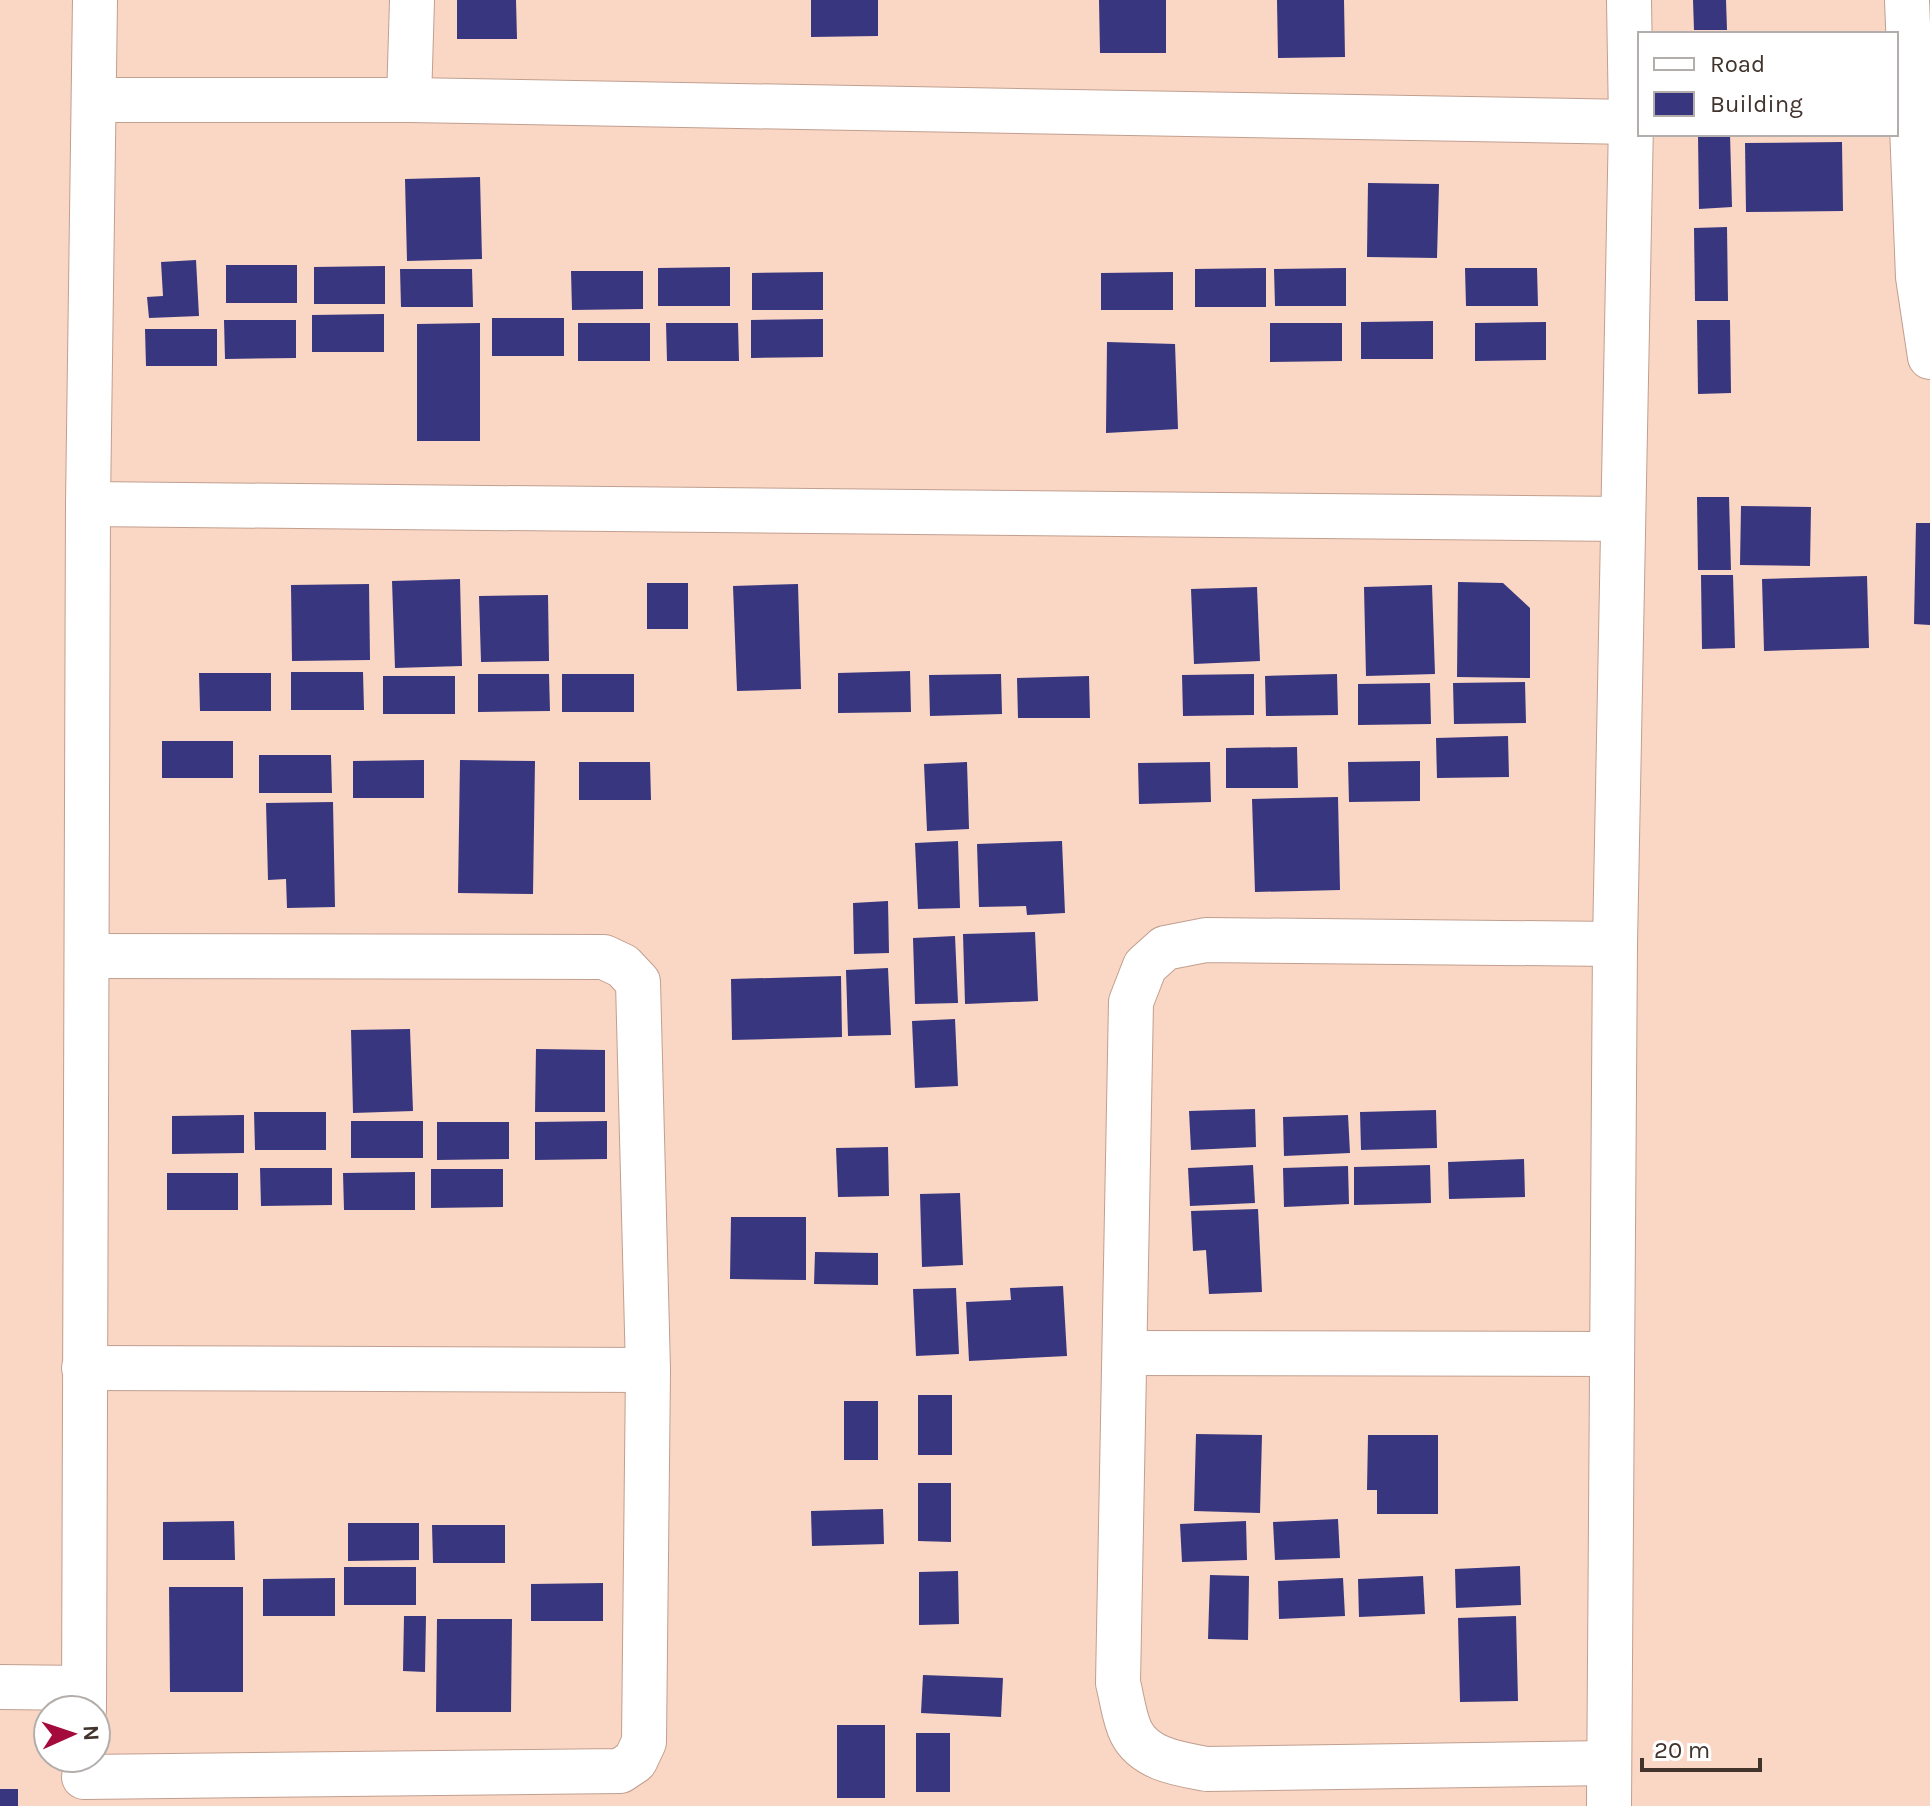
<svg xmlns="http://www.w3.org/2000/svg" width="1930" height="1806" font-family="Karla,sans-serif">
  <rect width="100%" height="100%" fill="#fad6c5"/>
  <g fill="#38367e">
    <path d="M457 0H516L517 39H457Z"/>
    <path d="M811 0H878V36L811 37Z"/>
    <path d="M1099 0H1166V53H1100Z"/>
    <path d="M1277 0H1344L1345 57 1278 58Z"/>
    <path d="M1693 0H1726L1727 30H1694Z"/>
    <path d="M1730 134 1732 207 1699 209 1698 135Z"/>
    <path d="M1842 142 1843 211 1746 212 1745 143Z"/>
    <path d="M480 177 482 259 407 261 405 179Z"/>
    <path d="M1368 183 1439 184 1437 258 1367 257Z"/>
    <path d="M1727 227 1728 301H1695L1694 228Z"/>
    <path d="M196 260 199 316 149 318 147 297 163 296 161 262Z"/>
    <rect x="226" y="265" width="71" height="38"/>
    <path d="M385 266V304H314V267Z"/>
    <path d="M730 267V306H658V268Z"/>
    <path d="M1266 268V307H1195V269Z"/>
    <path d="M1346 268V306H1275L1274 269Z"/>
    <path d="M1465 268H1537L1538 306H1466Z"/>
    <path d="M400 269H472L473 307H401Z"/>
    <path d="M571 271H643V309L572 310Z"/>
    <path d="M823 272V310H752V273Z"/>
    <path d="M1173 272V310H1101V273Z"/>
    <path d="M384 314V352H312V315Z"/>
    <rect x="492" y="318" width="72" height="38"/>
    <path d="M823 319V357L751 358V320Z"/>
    <path d="M224 320H296V358L225 359Z"/>
    <path d="M1697 320H1730L1731 393 1698 394Z"/>
    <path d="M1433 321V359H1361V322Z"/>
    <path d="M1546 322V360L1475 361V323Z"/>
    <path d="M480 323V441H417V324Z"/>
    <rect x="578" y="323" width="72" height="38"/>
    <path d="M666 323H738L739 361H667Z"/>
    <path d="M1270 323H1342V361L1270 362Z"/>
    <path d="M145 329H217V366H146Z"/>
    <path d="M1107 342 1175 344 1178 429 1106 433Z"/>
    <path d="M1697 497H1729L1731 570H1698Z"/>
    <path d="M1741 506 1811 507 1810 566 1740 565Z"/>
    <path d="M1916 523H1930V625L1914 624Z"/>
    <path d="M1701 575H1733L1735 648 1702 649Z"/>
    <path d="M1867 576 1869 648 1764 651 1762 579Z"/>
    <path d="M460 579 462 666 395 668 392 581Z"/>
    <path d="M1458 582 1503 583 1530 608V678L1457 677Z"/>
    <rect x="647" y="583" width="41" height="46"/>
    <path d="M369 584 370 660 292 661 291 585Z"/>
    <path d="M798 584 801 689 737 691 733 586Z"/>
    <path d="M1432 585 1435 674 1366 676 1364 587Z"/>
    <path d="M1257 587 1260 661 1194 664 1191 589Z"/>
    <path d="M548 595 549 661 481 662 479 596Z"/>
    <path d="M910 671 911 712 838 713V673Z"/>
    <path d="M291 672H363L364 710H291Z"/>
    <path d="M199 673H271V711H200Z"/>
    <path d="M478 674H549L550 711 478 712Z"/>
    <rect x="562" y="674" width="72" height="38"/>
    <path d="M1001 674 1002 714 930 716 929 675Z"/>
    <path d="M1254 674V715L1183 716 1182 675Z"/>
    <path d="M1337 674 1338 715 1266 716 1265 676Z"/>
    <rect x="383" y="676" width="72" height="38"/>
    <path d="M1089 676 1090 718H1018L1017 678Z"/>
    <path d="M1525 682 1526 723 1454 724 1453 683Z"/>
    <path d="M1430 683 1431 724 1358 725V684Z"/>
    <path d="M1508 736 1509 777 1437 778 1436 738Z"/>
    <rect x="162" y="741" width="71" height="37"/>
    <path d="M1297 747 1298 788H1226V748Z"/>
    <path d="M259 755H331L332 793H259Z"/>
    <path d="M424 760V798H353V761Z"/>
    <path d="M460 760 535 761 533 894 458 893Z"/>
    <path d="M1420 761V801L1349 802 1348 762Z"/>
    <path d="M579 762H650L651 800H579Z"/>
    <path d="M967 762 969 829 927 831 924 764Z"/>
    <path d="M1210 762 1211 802 1139 804 1138 763Z"/>
    <path d="M1338 797 1340 890 1255 892 1252 799Z"/>
    <path d="M333 802 335 907 287 908 286 879 268 880 266 803Z"/>
    <path d="M958 841 960 908 918 909 915 843Z"/>
    <path d="M1062 841 1065 913 1027 915 1026 906 979 907 977 844Z"/>
    <path d="M888 901 889 953 854 954 853 903Z"/>
    <path d="M1035 932 1038 1001 965 1004 963 934Z"/>
    <path d="M955 936 958 1003 915 1004 913 938Z"/>
    <path d="M888 968 891 1035 848 1036 846 970Z"/>
    <path d="M841 976 842 1037 732 1040 731 979Z"/>
    <path d="M955 1019 958 1086 915 1088 912 1021Z"/>
    <path d="M410 1029 413 1111 353 1113 351 1030Z"/>
    <path d="M536 1049 605 1050V1112H535Z"/>
    <path d="M1255 1109 1256 1147 1191 1150 1189 1111Z"/>
    <path d="M1436 1110 1437 1148 1361 1150 1360 1112Z"/>
    <path d="M254 1112H326V1150H255Z"/>
    <path d="M244 1115V1153L172 1154V1116Z"/>
    <path d="M1348 1115 1350 1153 1284 1156 1283 1117Z"/>
    <rect x="351" y="1121" width="72" height="37"/>
    <path d="M607 1121V1159L535 1160V1122Z"/>
    <path d="M437 1122H509V1159L437 1160Z"/>
    <path d="M888 1147 889 1196 838 1197 836 1148Z"/>
    <path d="M1524 1159 1525 1197 1449 1199 1448 1162Z"/>
    <path d="M1253 1165 1255 1203 1190 1206 1188 1168Z"/>
    <path d="M1430 1165 1431 1203 1354 1205V1167Z"/>
    <path d="M1348 1166 1349 1204 1284 1207 1283 1168Z"/>
    <path d="M260 1168H332V1205L261 1206Z"/>
    <path d="M431 1169H503V1207L431 1208Z"/>
    <path d="M415 1172V1210H344L343 1173Z"/>
    <rect x="167" y="1173" width="71" height="37"/>
    <path d="M960 1193 963 1265 922 1267 920 1194Z"/>
    <path d="M1258 1209 1262 1292 1209 1294 1206 1250 1193 1251 1191 1211Z"/>
    <path d="M731 1217H806V1280L730 1279Z"/>
    <path d="M815 1252 878 1253V1285L814 1284Z"/>
    <path d="M1063 1286 1067 1356 969 1361 966 1302 1011 1300 1010 1288Z"/>
    <path d="M956 1288 959 1354 916 1356 913 1289Z"/>
    <rect x="918" y="1395" width="34" height="60"/>
    <rect x="844" y="1401" width="34" height="59"/>
    <path d="M1196 1434 1262 1435 1260 1513 1194 1511Z"/>
    <path d="M1368 1435H1438V1514H1377V1490H1367Z"/>
    <path d="M918 1483H951V1542L918 1541Z"/>
    <path d="M883 1509 884 1544 812 1546 811 1511Z"/>
    <path d="M1338 1519 1340 1558 1275 1560 1273 1522Z"/>
    <path d="M234 1521 235 1560H163V1522Z"/>
    <path d="M1246 1521 1247 1560 1182 1562 1180 1524Z"/>
    <path d="M348 1523H419V1560L348 1561Z"/>
    <path d="M432 1525H505V1563H433Z"/>
    <path d="M1520 1566 1521 1605 1456 1608 1455 1569Z"/>
    <rect x="344" y="1567" width="72" height="38"/>
    <path d="M958 1571 959 1624 919 1625V1572Z"/>
    <path d="M1210 1575 1249 1576 1248 1640 1208 1639Z"/>
    <path d="M1423 1576 1425 1614 1359 1617 1358 1579Z"/>
    <path d="M335 1578V1616H263V1579Z"/>
    <path d="M1343 1578 1345 1616 1279 1619 1278 1581Z"/>
    <path d="M603 1583V1621H531V1584Z"/>
    <path d="M169 1587H243V1692H170Z"/>
    <path d="M404 1616H426L425 1672 403 1671Z"/>
    <path d="M1516 1616 1518 1701 1460 1702 1458 1618Z"/>
    <path d="M437 1619H512L511 1712H436Z"/>
    <path d="M923 1675 1003 1678 1001 1717 921 1713Z"/>
    <rect x="837" y="1725" width="48" height="73"/>
    <rect x="916" y="1733" width="34" height="59"/>
    <rect x="0" y="1789" width="18" height="17"/>
  </g>
  <g fill="none" stroke-linecap="round" stroke-linejoin="round">
    <defs>
      <g id="minor">
        <path d="M1907 0 1918 277 1930 357"/>
        <path d="M95 100H409L1631 122"/>
        <path d="M409 100 412 0"/>
        <path d="M88 504 1622 519"/>
        <path d="M1125 1353 1611 1354"/>
        <path d="M84 1368 648 1370"/>
        <path d="M0 1687 84 1688"/>
        <path d="M84 1710 88 504 95 0"/>
        <path d="M1609 1763 1207 1769C1180 1764 1145 1760 1131 1732 1124 1718 1122 1698 1118 1683L1131 1002 1145 966 1165 948 1206 940 1615 944"/>
        <path d="M84 1777 620 1771 635 1761 644 1742 648 1370 638 982 623 966 604 957 87 956"/>
        <path d="M1609 1806 1615 944 1631 122 1629 0"/>
      </g>
    </defs>
    <use href="#minor" stroke="#c19f8f" stroke-width="46"/>
    <use href="#minor" stroke="#fff" stroke-width="44"/>
  </g>
  <rect x="1638" y="32" width="260" height="104" fill="#ffffff" stroke="#b3aeab" stroke-width="2"/>
  <rect x="1654" y="58" width="40" height="12" fill="#ffffff" stroke="#b3aeab" stroke-width="2"/>
  <text x="1710" y="72" font-size="24" fill="#42342d">Road</text>
  <rect x="1654" y="92" width="40" height="24" fill="#38367e" stroke="#b3aeab" stroke-width="2"/>
  <text x="1710" y="112" font-size="24" fill="#42342d">Building</text>
  <g transform="translate(72 1734) rotate(87)"><circle r="38" fill="#ffffff" stroke="#b3aeab" stroke-width="2"/>
  <path d="M0-6L14 30L0 20L-14 30Z" fill="#a50a3c"/>
  <text y="-12" font-size="22" font-weight="bold" text-anchor="middle" fill="#42342d">N</text>
  </g>
  <path d="M1642 1758v12h118v-12" fill="none" stroke="#42342d" stroke-width="4"/>
  <text x="1654" y="1758" font-size="24" fill="#42342d" stroke="#ffffff" stroke-width="6" paint-order="stroke">20 m</text>
</svg>
